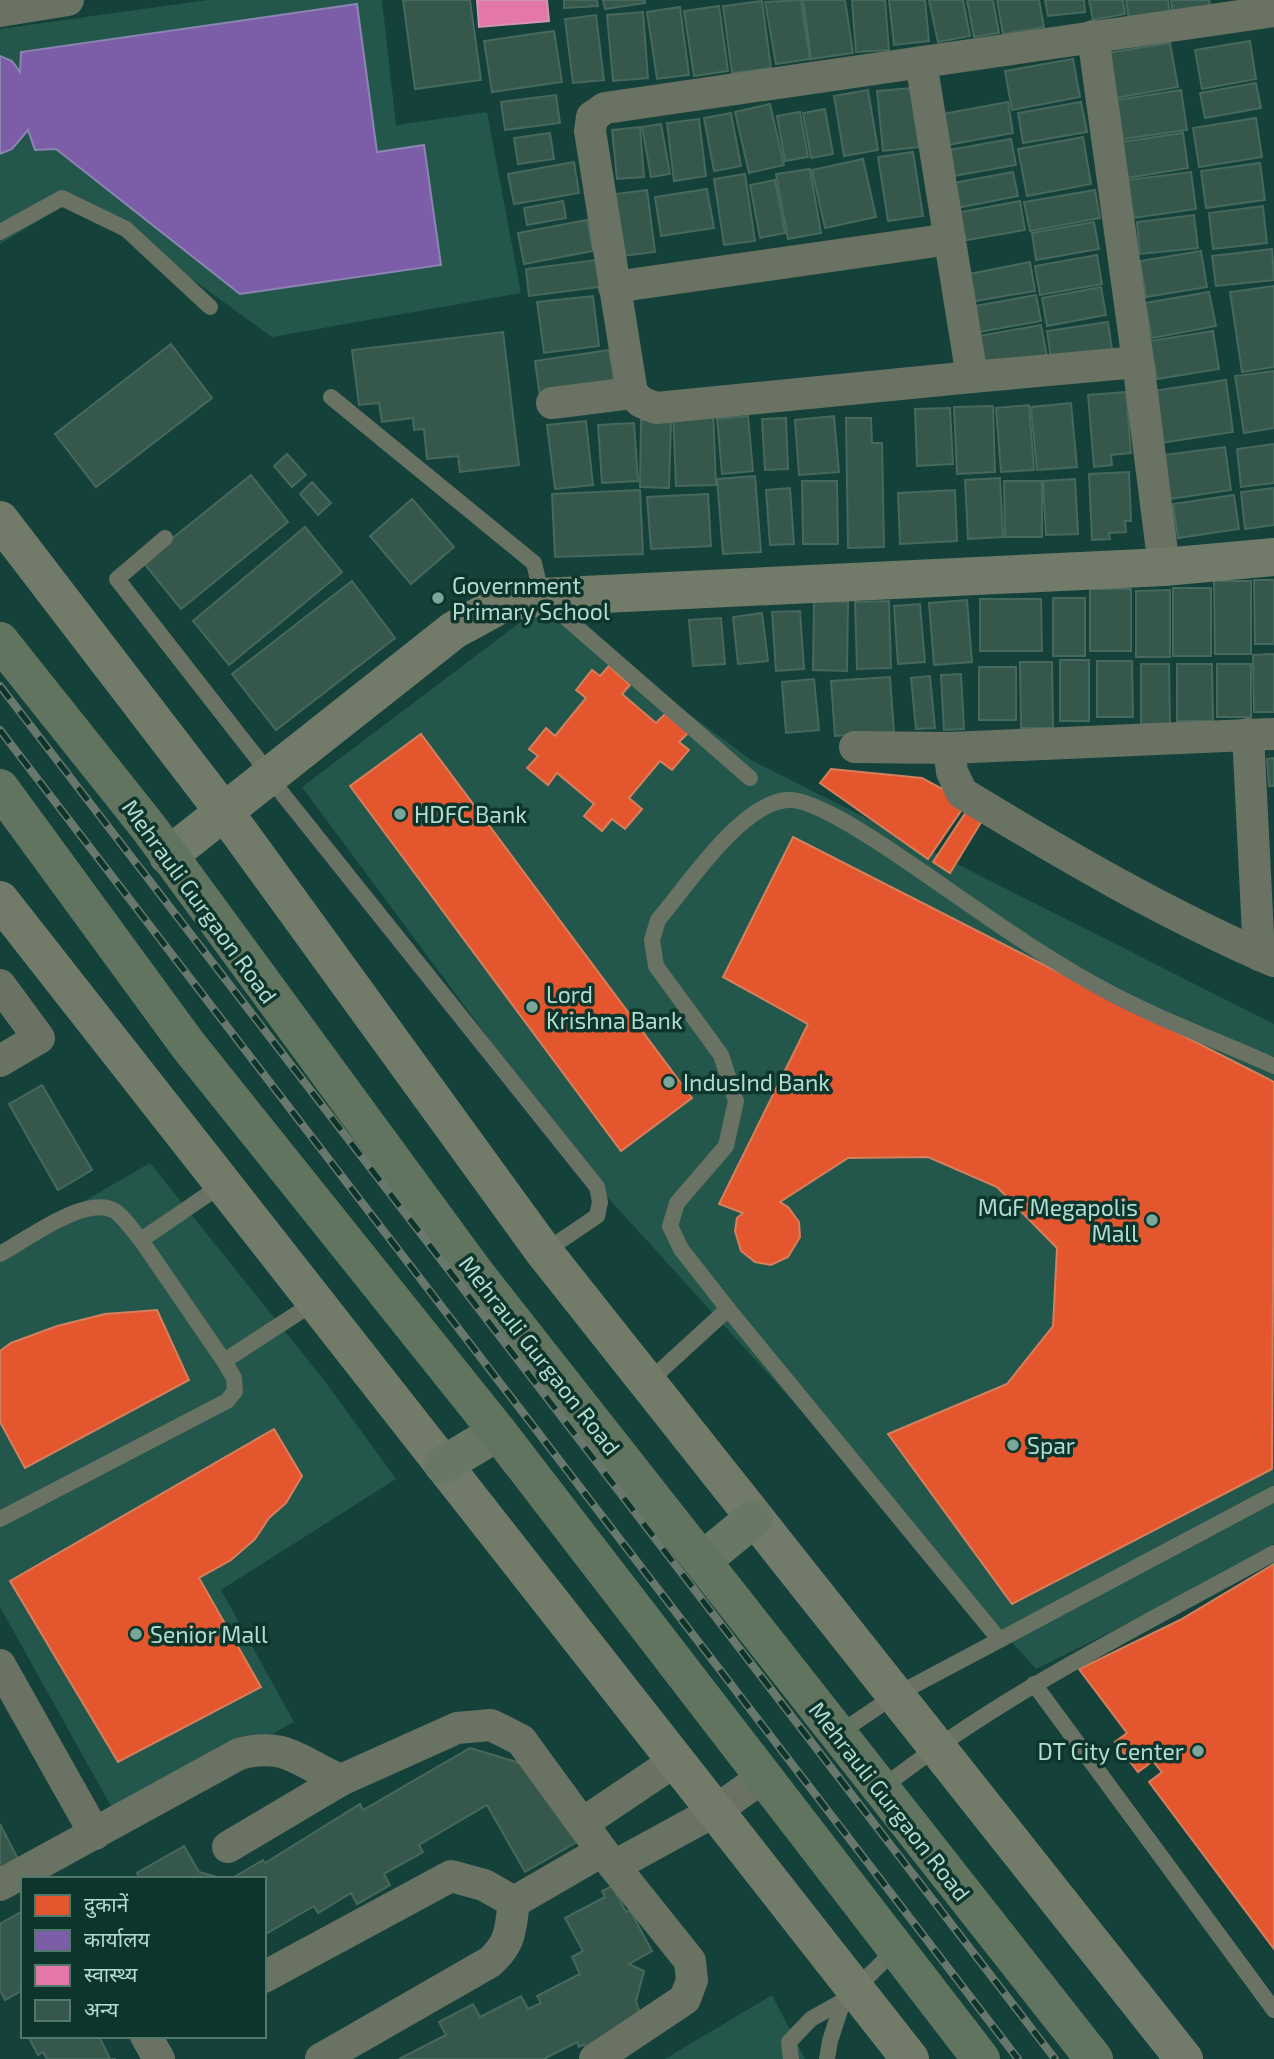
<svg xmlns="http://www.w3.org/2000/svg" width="1274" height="2059" font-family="'Exo 2','Noto Sans Devanagari',sans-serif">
  <rect width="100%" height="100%" fill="#144139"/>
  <g fill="#23574b">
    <path d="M207 0H382L396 125 487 112 521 293 272 337 79 197 0 244V29Z"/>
    <path d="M543 605 751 760 1274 1024V1544L1169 1603 1036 1669 601 1190 302 787Z"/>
    <path d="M150 1163 324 1380 396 1479 221 1590 294 1722 118 1819 0 1607V1250Z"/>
    <path d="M772 1995 805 2059H665Z"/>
  </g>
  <g fill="#e4572e" stroke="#d57f5e" stroke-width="2">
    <path d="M609 666 630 685 622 694 656 723 665 714 688 733 679 742 689 750 672 770 660 761 629 798 642 809 625 829 612 819 602 831 584 816 594 804 557 773 548 785 527 768 538 756 529 749 546 728 555 736 586 698 576 690 592 670 600 676Z"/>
    <path d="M421 734 692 1098 621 1151 350 786Z"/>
    <path d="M831 769 922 778 967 802 928 859 820 783Z"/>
    <path d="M968 809 983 819 950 873 933 862Z"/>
    <path d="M793 837 1274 1082 1272 1469 1012 1604 888 1434 1007 1384 1053 1326 1057 1248 997 1187 928 1157 848 1158 780 1202 788 1207 799 1222 800 1237 788 1257 771 1265 755 1262 741 1251 735 1231 737 1218 743 1213 719 1204 808 1024 723 977Z"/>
    <path d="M157 1310 189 1380 25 1468 0 1422V1351L11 1343 57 1326 105 1314Z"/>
    <path d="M274 1429 302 1476 286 1503 269 1518 255 1539 231 1560 199 1578 261 1687 118 1762 10 1581Z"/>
    <path d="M1274 1564V1949L1149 1782 1162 1772 1153 1761 1138 1772 1115 1742 1127 1733 1079 1669 1180 1620Z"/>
  </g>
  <path fill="#7b5ea7" stroke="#8c84b3" stroke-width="2" d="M357 4 377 152 424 145 441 265 240 294 56 149 35 150 28 130 12 149 0 154V56L12 61 20 72 21 52Z"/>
  <path fill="#e377a8" stroke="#d495b4" stroke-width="2" d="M477 0H547L549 21 479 27Z"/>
  <g fill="#36584c" stroke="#47685c" stroke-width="2">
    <path d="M403 0H470L481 80 415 89Z"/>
    <path d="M564 0H597L598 6 564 8Z"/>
    <path d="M603 0H645V3L605 9Z"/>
    <path d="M801 0 810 59 776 64 765 2Z"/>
    <path d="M803 0H845L853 53 811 59Z"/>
    <path d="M852 0H885L889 50 856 52Z"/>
    <path d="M889 0H925L929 41 894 45Z"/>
    <path d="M929 0H963L970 36 938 42Z"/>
    <path d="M967 0H993L999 33 974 37Z"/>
    <path d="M997 0H1039L1044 27 1003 34Z"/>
    <path d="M1045 0H1084L1085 12 1048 16Z"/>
    <path d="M1089 0H1123L1125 14 1093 20Z"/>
    <path d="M1126 0H1168L1170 14 1129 20Z"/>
    <path d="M1171 0H1209L1211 10 1173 15Z"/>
    <path d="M762 1 771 68 732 73 723 6Z"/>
    <path d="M719 6 728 71 694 76 684 11Z"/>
    <path d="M680 7 689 75 657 79 647 12Z"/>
    <path d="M643 12 648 78 613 81 607 15Z"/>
    <path d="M596 15 604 80 573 83 565 19Z"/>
    <path d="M554 31 562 82 492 92 484 41Z"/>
    <path d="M1250 41 1256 79 1202 89 1195 50Z"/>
    <path d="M1170 43 1178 87 1115 98 1107 53Z"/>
    <path d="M1073 59 1080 97 1012 110 1005 71Z"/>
    <path d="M1256 83 1261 108 1205 118 1200 93Z"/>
    <path d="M912 88 919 147 883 151 877 91Z"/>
    <path d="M868 90 878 150 844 156 834 96Z"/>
    <path d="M1181 90 1187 130 1123 139 1117 100Z"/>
    <path d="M556 95 560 123 505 130 501 102Z"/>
    <path d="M1008 102 1013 133 942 146 937 115Z"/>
    <path d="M1081 102 1087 132 1023 143 1018 113Z"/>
    <path d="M770 104 784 165 749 173 735 112Z"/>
    <path d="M825 109 833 154 811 158 803 113Z"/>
    <path d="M800 112 808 157 785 161 777 116Z"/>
    <path d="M731 113 741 166 714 171 704 118Z"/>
    <path d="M1256 118 1262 157 1199 167 1193 128Z"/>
    <path d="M699 119 706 176 674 181 667 123Z"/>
    <path d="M661 124 670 174 651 177 642 127Z"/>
    <path d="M640 127 644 177 617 179 612 130Z"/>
    <path d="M550 133 554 159 518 164 514 138Z"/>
    <path d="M1183 133 1188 168 1127 178 1121 142Z"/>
    <path d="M1083 137 1091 184 1027 196 1018 149Z"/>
    <path d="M1011 139 1016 165 948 177 943 151Z"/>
    <path d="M913 152 923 216 888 221 878 157Z"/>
    <path d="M863 159 876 217 825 228 812 170Z"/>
    <path d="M574 162 579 193 514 204 508 174Z"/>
    <path d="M1260 163 1265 200 1206 208 1201 171Z"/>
    <path d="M810 169 821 233 788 239 776 174Z"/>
    <path d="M1013 172 1018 196 957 208 953 183Z"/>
    <path d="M1191 172 1196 209 1132 218 1127 180Z"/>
    <path d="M745 174 755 241 724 245 714 179Z"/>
    <path d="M775 180 785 233 760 238 750 185Z"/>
    <path d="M707 189 714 228 661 236 655 197Z"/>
    <path d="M647 190 655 252 622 256 615 194Z"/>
    <path d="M1095 190 1100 218 1030 231 1024 202Z"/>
    <path d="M563 201 566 218 527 225 524 208Z"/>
    <path d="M1020 201 1025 230 961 241 956 213Z"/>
    <path d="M1263 206 1267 243 1213 249 1209 213Z"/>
    <path d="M1194 215 1198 248 1140 254 1137 222Z"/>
    <path d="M587 220 593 251 524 264 518 233Z"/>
    <path d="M1094 222 1099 249 1036 260 1032 233Z"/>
    <path d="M1272 249 1274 280 1216 286 1212 256Z"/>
    <path d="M1201 251 1207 287 1146 297 1140 261Z"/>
    <path d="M1097 255 1102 284 1040 295 1035 266Z"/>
    <path d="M596 260 600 287 529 296 526 269Z"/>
    <path d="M1030 262 1035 291 969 302 964 275Z"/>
    <path d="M1274 286V367L1242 372 1230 292Z"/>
    <path d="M1101 287 1106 315 1047 326 1042 298Z"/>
    <path d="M1209 292 1216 326 1152 338 1145 303Z"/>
    <path d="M1036 295 1041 321 973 333 969 307Z"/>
    <path d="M593 296 599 346 544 353 537 302Z"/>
    <path d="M1108 322 1112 350 1051 359 1047 331Z"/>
    <path d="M1041 325 1047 357 979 369 973 337Z"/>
    <path d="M1213 331 1219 369 1157 379 1150 341Z"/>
    <path d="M503 332 519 465 460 472 458 456 427 459 424 429 414 430 413 418 382 422 379 403 359 405 352 350Z"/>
    <path d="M171 344 212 398 96 487 55 434Z"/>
    <path d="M609 350 615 385 540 397 535 361Z"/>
    <path d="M1274 371V428L1244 433 1235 376Z"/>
    <path d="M1226 380 1233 432 1160 443 1153 391Z"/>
    <path d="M1126 392 1131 453 1111 455 1112 465 1094 467 1088 395Z"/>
    <path d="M1071 403 1077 467 1037 470 1031 407Z"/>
    <path d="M1029 405 1034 470 1001 472 996 408Z"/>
    <path d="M993 406 995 472 957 474 954 407Z"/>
    <path d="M950 408 953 464 917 466 915 409Z"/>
    <path d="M713 409 716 485 676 486 673 411Z"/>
    <path d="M748 416 753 471 722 474 717 419Z"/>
    <path d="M834 416 839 472 799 475 795 420Z"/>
    <path d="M786 418 788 469 765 470 762 419Z"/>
    <path d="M846 418H871L872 443H882L884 547 848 548Z"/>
    <path d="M641 420 671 421 669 488 640 487Z"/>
    <path d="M586 421 593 485 555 489 547 425Z"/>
    <path d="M634 423 638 481 602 483 598 425Z"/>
    <path d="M1274 444V483L1241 487 1237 449Z"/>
    <path d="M1225 447 1231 490 1169 499 1163 455Z"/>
    <path d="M287 454 306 475 292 487 274 466Z"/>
    <path d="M1129 472 1131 521H1125L1126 532 1109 533 1110 539 1092 540 1089 474Z"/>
    <path d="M251 475 288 522 181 609 143 562Z"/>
    <path d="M755 476 761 552 723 554 717 479Z"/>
    <path d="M1000 478 1003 537 968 539 965 480Z"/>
    <path d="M1075 479 1078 534 1046 535 1043 481Z"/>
    <path d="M802 481H837L838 544H803Z"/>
    <path d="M1004 481H1042V537H1005Z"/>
    <path d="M312 482 331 503 318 515 300 494Z"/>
    <path d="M790 488 794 544 770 545 766 490Z"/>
    <path d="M1274 488V525L1245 529 1241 492Z"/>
    <path d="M640 490 643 554 555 557 552 494Z"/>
    <path d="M955 490 957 541 900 544 898 493Z"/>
    <path d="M708 494 711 546 651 549 647 497Z"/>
    <path d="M1234 495 1239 529 1178 538 1173 504Z"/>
    <path d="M412 499 454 547 411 584 370 536Z"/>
    <path d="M305 527 342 572 229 665 193 621Z"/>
    <path d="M1254 580H1274V644H1255Z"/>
    <path d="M352 581 395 638 276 730 232 674Z"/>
    <path d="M1214 581H1251V654H1215Z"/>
    <rect x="1173" y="588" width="38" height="68"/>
    <rect x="1090" y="589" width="41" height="62"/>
    <path d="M1170 590V657H1136V591Z"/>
    <rect x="1053" y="598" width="32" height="58"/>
    <path d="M980 599H1041L1042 651H980Z"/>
    <path d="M967 600 972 662 934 665 929 603Z"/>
    <path d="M814 601 848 602 847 671 813 670Z"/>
    <path d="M889 601 891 668 857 669 855 602Z"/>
    <path d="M920 604 925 662 898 664 894 606Z"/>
    <path d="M800 611 804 669 776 671 772 612Z"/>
    <path d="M762 613 768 661 738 664 733 617Z"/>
    <path d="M721 618 725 664 693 666 689 620Z"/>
    <path d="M1274 654V712H1254L1253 655Z"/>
    <rect x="1060" y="660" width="29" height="61"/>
    <path d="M1097 661H1132L1133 717H1097Z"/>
    <path d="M1020 662H1052L1053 728H1021Z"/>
    <path d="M1141 664H1169L1170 724H1141Z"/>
    <path d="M1177 664H1212L1213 721H1177Z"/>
    <rect x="1217" y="664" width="34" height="53"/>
    <rect x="979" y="667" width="37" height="53"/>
    <path d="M961 674 964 729 944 730 941 675Z"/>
    <path d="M930 676 935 728 916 729 911 678Z"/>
    <path d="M890 677 894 732 835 736 831 681Z"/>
    <path d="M814 679 819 730 786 733 782 682Z"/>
    <path d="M1274 758V786H1269L1267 759Z"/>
    <path d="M42 1085 92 1170 58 1190 9 1104Z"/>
    <path d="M470 1748 530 1766 577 1842 525 1872 487 1805 419 1845 423 1852 384 1874 390 1885 357 1904 351 1893 318 1913 314 1906 264 1935V1879H231L263 1860 265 1863 360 1804 363 1810Z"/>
    <path d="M0 1824 18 1859 0 1869Z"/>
    <path d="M184 1846 199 1872 224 1879H140L137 1873Z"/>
    <path d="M612 1886 626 1912 630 1910 652 1951 629 1964 644 1971 636 2001 642 2019 586 2048 584 2044 579 2047 577 2042 544 2059H399L446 2035 439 2022 473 2004 480 2017 521 1996 528 2009 541 2003 537 1996 580 1974 572 1957 583 1951 565 1918 605 1897 602 1891Z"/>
    <path d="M23 1911V1990L5 2000 0 1990V1924Z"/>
    <path d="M28 2036H99L110 2059H116H47L43 2052 38 2055Z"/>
  </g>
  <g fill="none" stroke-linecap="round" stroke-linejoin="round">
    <g stroke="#6a7263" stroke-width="16">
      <path d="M0 232 62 198 126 229 210 307"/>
      <path d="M331 397 534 563 542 597 750 778"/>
      <path d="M165 538 117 579 257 758 269 777 597 1187 600 1202 597 1216 544 1252"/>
      <path d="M141 1240 224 1361"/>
      <path d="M0 1254C26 1240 86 1194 115 1211 124 1217 133 1231 141 1240L223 1184"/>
      <path d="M647 1383 728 1309"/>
      <path d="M0 1519 227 1401 235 1391 234 1378 224 1361 315 1302"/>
      <path d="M998 1638 728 1309 681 1249 670 1226 677 1203 726 1146 736 1101 721 1055 656 966 652 940 658 920C688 885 740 804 787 800 814 797 884 846 908 862 971 905 1033 951 1099 987 1155 1018 1216 1040 1274 1066"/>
      <path d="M1034 1684 1274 2010"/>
      <path d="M838 1734 894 1696 1274 1494"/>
      <path d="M881 1789C1001 1694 1140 1627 1274 1553"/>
      <path d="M791 2059 789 2042 811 2019 843 2001 896 1949"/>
      <path d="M827 2059 830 2041 843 2001"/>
    </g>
    <g stroke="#6a7263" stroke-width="32">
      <path d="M0 11 68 0"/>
      <path d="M1093 36 1138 362"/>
      <path d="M921 62 972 377 1138 362 1164 567"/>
      <path d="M614 287 950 239"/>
      <path d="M972 377 656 408 641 402 632 393 590 131 592 117 605 108 1274 11"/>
      <path d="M552 403 632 393"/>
      <path d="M1248 734 1259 955"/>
      <path d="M1274 734 949 748 952 772 962 793C1064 855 1165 914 1274 961"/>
      <path d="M855 747 949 748"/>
      <path d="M0 985 39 1038 0 1061"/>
      <path d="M0 1665 95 1834"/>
      <path d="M583 1823 675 1761"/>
      <path d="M228 1847 341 1780"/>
      <path d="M616 1865 715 1811 763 1777"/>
      <path d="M0 1885 239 1754C287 1741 299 1763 341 1780L457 1728 491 1725 521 1740 602 1851 690 1961 692 1980 685 1999 595 2059"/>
      <path d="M514 1902 602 1851"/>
      <path d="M264 1977 451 1876 484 1885 514 1902"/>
      <path d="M146 2036 159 2059"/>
      <path d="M321 2059 490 1962C512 1942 510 1929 514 1902"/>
    </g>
    <g stroke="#727b69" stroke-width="38">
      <path d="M0 520 237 829 544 1252 1184 2059"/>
      <path d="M168 856 454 630 504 603 542 597 1164 567 1274 557"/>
      <path d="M0 900 910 2059"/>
    </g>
    <g stroke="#697864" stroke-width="38">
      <path d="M443 1465 498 1432"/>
      <path d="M702 1561 754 1518"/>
    </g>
    <g stroke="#617460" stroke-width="38">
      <path d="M0 641 149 828 476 1274 1094 2059"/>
      <path d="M0 788 188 1045 498 1432 981 2059"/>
    </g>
    <defs>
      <g id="rail">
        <path d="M0 686 1055 2059"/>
        <path d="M0 730 1018 2059"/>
      </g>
    </defs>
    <use href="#rail" stroke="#69786d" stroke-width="8"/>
    <use href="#rail" stroke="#0e352c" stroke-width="5" stroke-dasharray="16" stroke-linecap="butt"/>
  </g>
  <g fill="#7ba69a" stroke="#0e352c" stroke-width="2.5">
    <circle cx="438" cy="598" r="7"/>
    <circle cx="400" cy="814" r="7"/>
    <circle cx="532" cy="1007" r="7"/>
    <circle cx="669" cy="1082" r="7"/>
    <circle cx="1152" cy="1220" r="7"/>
    <circle cx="1013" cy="1445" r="7"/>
    <circle cx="136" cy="1634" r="7"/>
    <circle cx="1198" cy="1751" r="7"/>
  </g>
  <g text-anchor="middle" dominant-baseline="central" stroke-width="7" stroke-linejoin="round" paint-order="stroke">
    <g font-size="23" fill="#b2dccf" stroke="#0e352c" text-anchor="start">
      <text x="452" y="585">Government<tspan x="452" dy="26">Primary School</tspan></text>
      <text x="414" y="814">HDFC Bank</text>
      <text x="546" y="994">Lord<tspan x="546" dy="26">Krishna Bank</tspan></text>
      <text x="683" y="1082">IndusInd Bank</text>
      <text x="1138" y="1207" text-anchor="end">MGF Megapolis<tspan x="1138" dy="26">Mall</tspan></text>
      <text x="1027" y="1445">Spar</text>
      <text x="150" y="1634">Senior Mall</text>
      <text x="1184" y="1751" text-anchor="end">DT City Center</text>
    </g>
    <g font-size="23" fill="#b2dccf" stroke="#0e352c">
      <text transform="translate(200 901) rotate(54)">Mehrauli Gurgaon Road</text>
      <text transform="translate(540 1355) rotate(52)">Mehrauli Gurgaon Road</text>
      <text transform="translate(890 1801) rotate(52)">Mehrauli Gurgaon Road</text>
    </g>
  </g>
  <rect x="21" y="1877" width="245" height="161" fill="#0e352c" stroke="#50786d" stroke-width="2"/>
  <rect x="35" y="1895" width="35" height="21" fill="#e4572e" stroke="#50786d" stroke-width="2"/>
  <text x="84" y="1912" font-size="21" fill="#b2dccf">दुकानें</text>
  <rect x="35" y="1930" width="35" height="21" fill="#7b5ea7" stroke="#50786d" stroke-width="2"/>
  <text x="84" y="1947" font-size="21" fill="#b2dccf">कार्यालय</text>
  <rect x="35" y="1965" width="35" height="21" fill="#e377a8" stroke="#50786d" stroke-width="2"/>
  <text x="84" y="1982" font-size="21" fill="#b2dccf">स्वास्थ्य</text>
  <rect x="35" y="2000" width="35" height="21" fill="#36584c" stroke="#50786d" stroke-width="2"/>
  <text x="84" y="2017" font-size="21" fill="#b2dccf">अन्य</text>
</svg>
